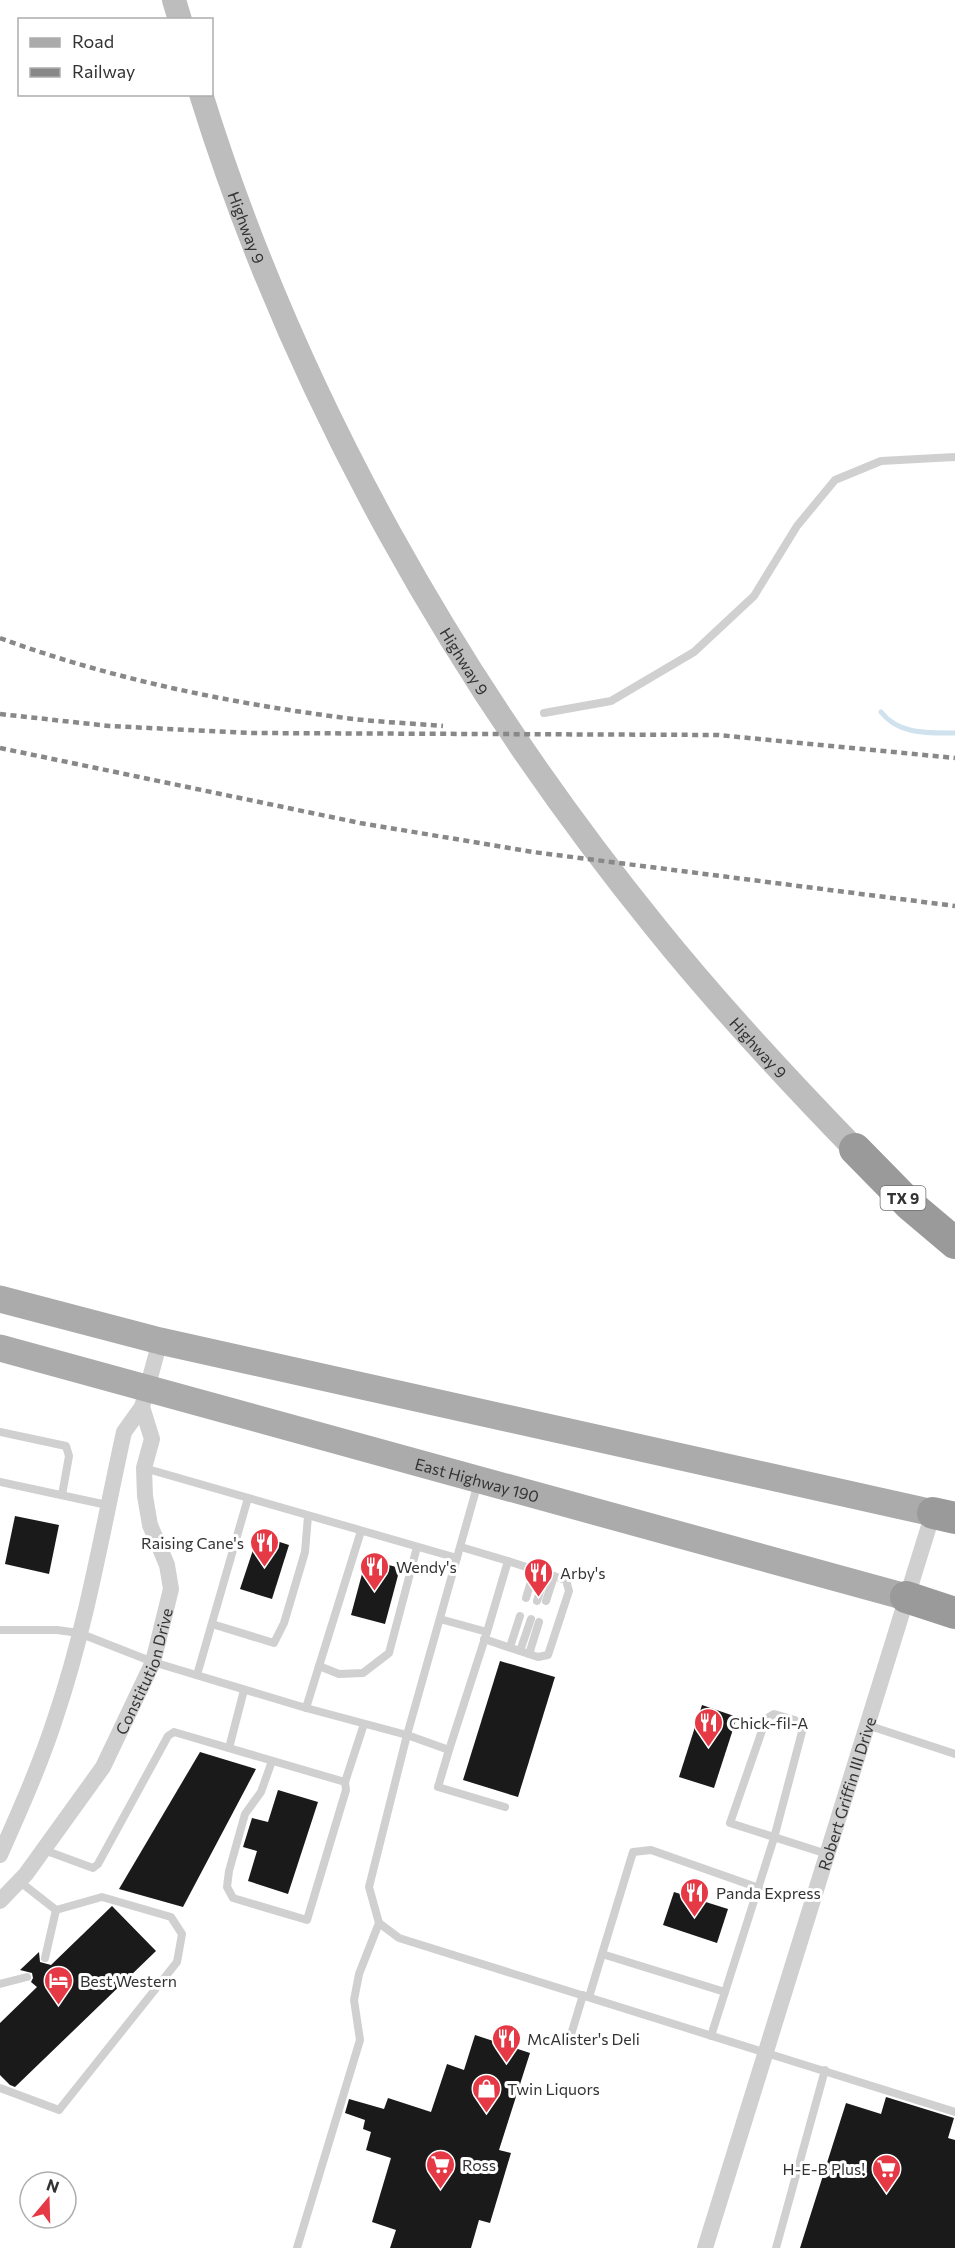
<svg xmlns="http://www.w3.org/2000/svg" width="955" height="2248" font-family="Commissioner,sans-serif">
  <rect width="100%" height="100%" fill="#fff"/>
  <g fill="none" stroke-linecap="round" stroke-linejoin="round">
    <path stroke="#cfe2ee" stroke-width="5" d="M881 712C899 735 928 733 955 733"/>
  </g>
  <g fill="#1a1a1a">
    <path d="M15 1516 59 1525 49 1574 5 1564Z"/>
    <path d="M258 1535 289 1545 272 1599 240 1589Z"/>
    <path d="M366 1559 400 1568 385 1624 351 1615Z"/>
    <path d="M500 1661 555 1677 518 1797 463 1780Z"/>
    <path d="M702 1705 737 1717 714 1788 679 1777Z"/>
    <path d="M200 1752 256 1769 183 1907 119 1889Z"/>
    <path d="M278 1790 318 1802 288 1894 248 1881 257 1851 243 1847 252 1818 268 1822Z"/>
    <path d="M674 1892 728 1909 717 1943 663 1925Z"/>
    <path d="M112 1906 156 1951 15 2087 10 2085 0 2075V2023L37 1987 31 1982 33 1978 32 1973 20 1970 39 1952 40 1962 51 1965Z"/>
    <path d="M475 2035 530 2053 499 2150 511 2153 490 2223 479 2220 471 2248H390L396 2230 372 2222 391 2158 366 2150 371 2132 363 2129 365 2120 345 2113 349 2099 384 2109 388 2098 431 2112 447 2064 464 2070Z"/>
    <path d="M886 2097 954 2118 948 2138 955 2140V2248H800L846 2103 881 2114Z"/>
  </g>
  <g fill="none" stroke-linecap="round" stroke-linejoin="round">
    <g stroke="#d0d0d0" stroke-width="8">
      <path d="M544 713 611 701 694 652 754 596 797 526 835 480 881 461 955 457"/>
      <path d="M0 1432 66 1446 69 1456 62 1495"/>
      <path d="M144 1468 457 1558"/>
      <path d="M0 1482 107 1505"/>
      <path d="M461 1547 508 1561 487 1632"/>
      <path d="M526 1598 535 1569"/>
      <path d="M537 1601 546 1573"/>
      <path d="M546 1601 554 1576"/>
      <path d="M440 1619 487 1632 449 1750"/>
      <path d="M212 1624 274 1643 284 1623 305 1552 308 1516"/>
      <path d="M0 1630H57L79 1633 153 1662 306 1708 407 1735 478 1483"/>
      <path d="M484 1639 538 1657 548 1655 569 1591 566 1580 508 1561"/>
      <path d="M510 1647 520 1616"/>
      <path d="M520 1651 531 1619"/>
      <path d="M529 1654 539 1622"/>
      <path d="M319 1666 339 1674 363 1673 389 1653 417 1547"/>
      <path d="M197 1675 248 1498"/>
      <path d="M306 1708 361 1531"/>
      <path d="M867 1725 955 1754"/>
      <path d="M229 1748 244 1690"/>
      <path d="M345 1782 364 1724"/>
      <path d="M44 1850 93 1868 98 1864 168 1736 174 1732 345 1782 346 1790 307 1920 233 1898 227 1887 229 1871 245 1814 261 1792 272 1761"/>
      <path d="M379 1923 399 1938 955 2112"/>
      <path d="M602 1954 633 1852 651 1850 759 1888"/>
      <path d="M45 1958 56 1910"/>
      <path d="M0 1984 27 1977"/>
      <path d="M589 1997 602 1954 725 1992"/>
      <path d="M711 2036 774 1838 803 1728 795 1720 774 1714 766 1719 730 1823 827 1854"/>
      <path d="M570 2038 583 1995"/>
      <path d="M0 2088 59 2110 177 1962 182 1934 171 1917 102 1897 56 1910 19 1881"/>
      <path d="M297 2248 360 2040 354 2000 359 1974 379 1923 369 1887 407 1735 449 1750 438 1787 505 1807"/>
      <path d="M776 2248 825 2070"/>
    </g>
    <g stroke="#d0d0d0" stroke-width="16">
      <path d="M0 1855C20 1810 41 1763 56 1716 87 1624 103 1527 124 1432L142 1407 160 1341"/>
      <path id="s1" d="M0 1901 26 1874 103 1767 153 1662 171 1589 167 1565 150 1525 145 1496 144 1468 152 1439 142 1407"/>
      <path id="s2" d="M705 2248 933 1513"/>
    </g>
    <g stroke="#bdbdbd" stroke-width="24">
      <path d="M174 0 180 20"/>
      <path id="s3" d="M201 94C295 397 458 684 657 929 719 1006 786 1078 855 1149"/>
    </g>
    <g stroke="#ababab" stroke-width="27">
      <path d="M0 1299 160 1341 933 1513"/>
      <path id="s4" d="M0 1348 906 1597"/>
    </g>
    <g stroke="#9a9a9a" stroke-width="32">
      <path d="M855 1149 910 1205 955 1243"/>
      <path d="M933 1513 955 1518"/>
      <path d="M906 1597 955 1613"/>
    </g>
    <g stroke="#888" stroke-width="4.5" stroke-dasharray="6 4.5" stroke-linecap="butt">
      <path d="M0 638C108 678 224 702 338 717 373 722 408 723 443 726"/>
      <path d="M0 714 109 726 250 733 718 735 955 758"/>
      <path d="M0 748 360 823 533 852 955 906"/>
    </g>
  </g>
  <defs>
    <symbol id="restaurant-pin" viewBox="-11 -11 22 30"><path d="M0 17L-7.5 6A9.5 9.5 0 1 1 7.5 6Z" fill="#e63946" stroke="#fff"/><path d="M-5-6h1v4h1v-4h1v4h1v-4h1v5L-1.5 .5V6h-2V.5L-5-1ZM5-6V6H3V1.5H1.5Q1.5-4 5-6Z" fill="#fff"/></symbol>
    <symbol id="hotel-pin" viewBox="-11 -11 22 30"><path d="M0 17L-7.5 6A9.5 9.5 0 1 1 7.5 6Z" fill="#e63946" stroke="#fff"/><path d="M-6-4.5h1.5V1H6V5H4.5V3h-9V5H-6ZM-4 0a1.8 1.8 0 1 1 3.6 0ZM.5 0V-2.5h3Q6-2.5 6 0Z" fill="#fff"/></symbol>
    <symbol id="shop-pin" viewBox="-11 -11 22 30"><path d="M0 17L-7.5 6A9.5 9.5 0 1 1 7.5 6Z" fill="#e63946" stroke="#fff"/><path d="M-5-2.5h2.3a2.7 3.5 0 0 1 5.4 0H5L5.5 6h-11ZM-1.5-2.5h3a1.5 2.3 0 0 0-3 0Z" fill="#fff"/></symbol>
    <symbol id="supermarket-pin" viewBox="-11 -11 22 30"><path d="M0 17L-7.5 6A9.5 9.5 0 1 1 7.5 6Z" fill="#e63946" stroke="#fff"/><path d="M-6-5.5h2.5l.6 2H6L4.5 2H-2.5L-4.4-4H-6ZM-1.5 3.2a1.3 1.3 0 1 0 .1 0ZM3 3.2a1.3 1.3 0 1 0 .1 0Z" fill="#fff"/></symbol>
  </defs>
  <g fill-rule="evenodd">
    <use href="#restaurant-pin" x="248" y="1526" width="33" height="45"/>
    <use href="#restaurant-pin" x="358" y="1550" width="33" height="45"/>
    <use href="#restaurant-pin" x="522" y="1556" width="33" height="45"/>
    <use href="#restaurant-pin" x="692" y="1706" width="33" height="45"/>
    <use href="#restaurant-pin" x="678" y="1876" width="33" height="45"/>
    <use href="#hotel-pin" x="42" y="1964" width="33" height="45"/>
    <use href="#restaurant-pin" x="490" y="2022" width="33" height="45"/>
    <use href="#shop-pin" x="470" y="2072" width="33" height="45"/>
    <use href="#supermarket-pin" x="424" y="2148" width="33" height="45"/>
    <use href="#supermarket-pin" x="870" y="2152" width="33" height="45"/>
  </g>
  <g text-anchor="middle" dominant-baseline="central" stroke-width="6" stroke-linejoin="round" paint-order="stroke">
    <rect fill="#fff" stroke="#707070" stroke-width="1.5" x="880.5" y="1186" width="45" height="24" rx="4.5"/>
    <g font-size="15" font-weight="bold" fill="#333">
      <text x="903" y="1198">TX 9</text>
    </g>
    <g font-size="16" fill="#333" stroke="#fff">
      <text stroke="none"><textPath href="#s3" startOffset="141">Highway 9</textPath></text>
      <text stroke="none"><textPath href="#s3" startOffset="627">Highway 9</textPath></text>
      <text stroke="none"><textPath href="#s3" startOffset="1113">Highway 9</textPath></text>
      <text stroke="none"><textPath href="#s4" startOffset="495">East Highway 190</textPath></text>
      <text stroke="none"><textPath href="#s1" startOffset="274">Constitution Drive</textPath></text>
      <text stroke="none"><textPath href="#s2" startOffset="476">Robert Griffin III Drive</textPath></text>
    </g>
    <g font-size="16" fill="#333" stroke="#fff" text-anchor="start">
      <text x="244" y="1542" text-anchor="end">Raising Cane's</text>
      <text x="396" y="1566">Wendy's</text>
      <text x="560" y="1572">Arby's</text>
      <text x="729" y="1722">Chick-fil-A</text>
      <text x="716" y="1892">Panda Express</text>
      <text x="80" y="1980">Best Western</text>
      <text x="527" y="2038">McAlister's Deli</text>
      <text x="507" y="2088">Twin Liquors</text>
      <text x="462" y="2164">Ross</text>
      <text x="865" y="2168" text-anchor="end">H-E-B Plus!</text>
    </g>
  </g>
  <rect x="18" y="18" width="195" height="78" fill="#ffffff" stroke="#adadad" stroke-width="1.5"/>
  <rect x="30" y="38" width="30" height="9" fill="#ababab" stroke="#adadad" stroke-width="1.5"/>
  <text x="72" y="48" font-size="18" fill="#333333">Road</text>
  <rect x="30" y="68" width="30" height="9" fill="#888888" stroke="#adadad" stroke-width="1.5"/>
  <text x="72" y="78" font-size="18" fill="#333333">Railway</text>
  <g transform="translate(48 2200) rotate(19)"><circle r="28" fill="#ffffff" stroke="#adadad" stroke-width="1.5"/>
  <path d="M0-4.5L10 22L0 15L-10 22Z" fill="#e63946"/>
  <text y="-9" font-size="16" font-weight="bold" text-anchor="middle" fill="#333333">N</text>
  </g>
</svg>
